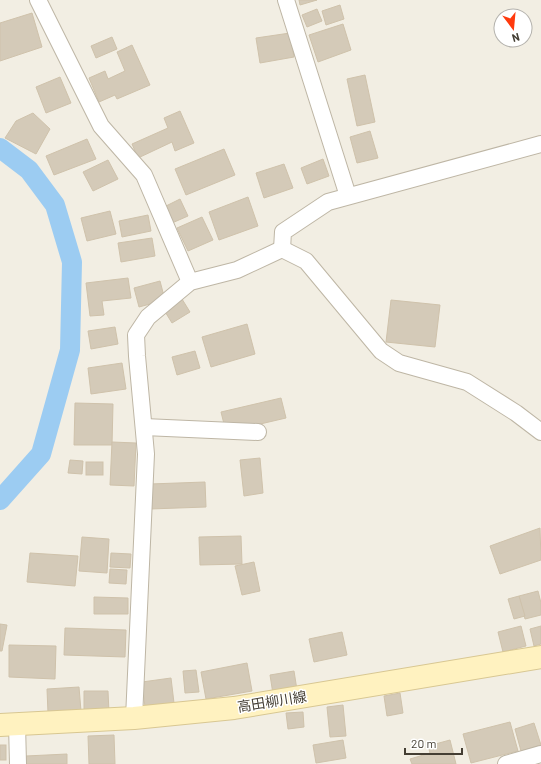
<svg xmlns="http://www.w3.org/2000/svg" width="541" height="764" font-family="Barlow,'Noto Sans JP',sans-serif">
  <rect width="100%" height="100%" fill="#f2eee3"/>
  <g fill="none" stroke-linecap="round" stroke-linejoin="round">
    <path stroke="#9cccf2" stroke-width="20" d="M0 148 29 170 55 205 72 262 70 350 41 454 0 500"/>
  </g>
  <g fill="#d4cab8" stroke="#cfc2ab">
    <path d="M299 0H317L300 5Z"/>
    <path d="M340 5 344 19 326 25 322 11Z"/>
    <path d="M317 9 322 21 307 27 302 15Z"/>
    <path d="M32 13 42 47 0 61V23Z"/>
    <path d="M343 24 351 50 318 62 309 35Z"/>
    <path d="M290 33 294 57 260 63 256 38Z"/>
    <path d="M112 37 117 49 96 58 91 46Z"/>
    <path d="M132 45 150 85 117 99 115 95 99 102 89 78 105 71 108 79 125 71 117 52Z"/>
    <path d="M365 75 375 122 357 126 347 79Z"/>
    <path d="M60 77 71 103 46 113 36 87Z"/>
    <path d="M180 111 194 143 175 151 172 142 138 158 132 144 168 128 164 118Z"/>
    <path d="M33 113 50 129 36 154 5 138 16 121Z"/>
    <path d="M370 131 378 158 357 163 350 137Z"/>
    <path d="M87 139 96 159 54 175 46 156Z"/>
    <path d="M224 149 235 175 186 195 175 169Z"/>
    <path d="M323 159 329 176 307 184 301 168Z"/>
    <path d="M108 160 118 179 93 191 83 172Z"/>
    <path d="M284 164 293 188 264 198 256 173Z"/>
    <path d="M248 197 258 226 219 240 209 212Z"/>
    <path d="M180 199 188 216 172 223 164 207Z"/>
    <path d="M110 211 116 234 87 241 81 218Z"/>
    <path d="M148 215 151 231 122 237 119 221Z"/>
    <path d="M202 217 213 240 188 251 177 228Z"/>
    <path d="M152 238 155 256 121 262 118 243Z"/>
    <path d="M128 278 131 298 102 301 104 315 90 316 86 283Z"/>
    <path d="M160 281 165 300 139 307 134 288Z"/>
    <path d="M182 299 190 312 172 323 164 310Z"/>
    <path d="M391 300 440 305 435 347 386 342Z"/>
    <path d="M247 324 255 354 211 367 202 337Z"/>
    <path d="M115 327 118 344 91 349 88 331Z"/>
    <path d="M195 351 200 368 177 375 172 357Z"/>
    <path d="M122 363 126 389 91 394 88 368Z"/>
    <path d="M281 398 286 418 226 432 221 412Z"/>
    <path d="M75 403 113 404 112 445H74Z"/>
    <path d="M112 442 136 443 134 486 110 485Z"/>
    <path d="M260 458 263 493 244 496 240 460Z"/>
    <path d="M70 460 83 461 82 474 68 473Z"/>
    <rect x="86" y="462" width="17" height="13"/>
    <path d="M205 482 206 507 150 509V484Z"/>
    <path d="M540 528 541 560 500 574 490 546Z"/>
    <path d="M241 536 242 564 200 565 199 537Z"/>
    <path d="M82 537 109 539 107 573 79 571Z"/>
    <path d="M30 553 78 556 75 586 27 582Z"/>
    <path d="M111 553 131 554 130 568 110 567Z"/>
    <path d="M254 562 260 591 242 595 235 566Z"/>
    <path d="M110 569 127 570 126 584 109 583Z"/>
    <path d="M538 591 541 603V615L525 619 519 596Z"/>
    <path d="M519 596 525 616 514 619 508 599Z"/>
    <path d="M94 597 128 598V614H94Z"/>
    <path d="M0 624 7 625 2 651H0Z"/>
    <path d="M521 626 526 646 503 652 498 632Z"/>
    <path d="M541 626V644L534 646 530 629Z"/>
    <path d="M65 628 126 630 125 657 64 655Z"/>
    <path d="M342 632 347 655 314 662 309 639Z"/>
    <path d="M9 645 56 646 55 679 9 677Z"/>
    <path d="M247 663 252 691 206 699 201 672Z"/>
    <path d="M196 670 199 692 185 693 183 671Z"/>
    <path d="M294 671 297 690 273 694 270 675Z"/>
    <path d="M171 678 174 703 145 707 142 682Z"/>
    <path d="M79 687 81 711 48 713 47 689Z"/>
    <path d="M84 691H108L109 713H84Z"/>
    <path d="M400 693 403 713 387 716 384 696Z"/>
    <path d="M343 705 346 736 330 737 327 707Z"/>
    <path d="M303 712 304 727 288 729 286 713Z"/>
    <path d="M510 722 518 751 471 763 463 734Z"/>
    <path d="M534 723 541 745 521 751 515 729Z"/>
    <path d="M114 735 115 764H89L88 736Z"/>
    <path d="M343 740 346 758 316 763 313 745Z"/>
    <path d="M450 740 456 764H412L410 759 430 753 428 746Z"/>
    <rect x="0" y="745" width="6" height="15"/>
    <path d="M67 754V764H26V756Z"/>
  </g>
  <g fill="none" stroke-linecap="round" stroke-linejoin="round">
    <defs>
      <g id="street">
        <path d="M38 0 101 126 144 175 190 282"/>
        <path d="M286 0 348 196"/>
        <path d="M282 249 306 261 381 351 399 363 467 382 516 413 541 432"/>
        <path d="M282 249 283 232 328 202 541 144"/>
        <path d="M144 427 258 432"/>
        <path d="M134 718 146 454 137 356 136 335 148 317 190 282 237 270 282 249"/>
        <path d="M17 724 18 764"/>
        <path d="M506 764 541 754"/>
      </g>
      <path id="secondary" d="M0 725 134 718 234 708 541 657"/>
    </defs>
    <use href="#street" stroke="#beb6a5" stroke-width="18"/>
    <use href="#secondary" stroke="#d8c792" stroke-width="24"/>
    <use href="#street" stroke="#fff" stroke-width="16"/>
    <use href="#secondary" stroke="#fff2c0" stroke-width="22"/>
  </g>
  <g text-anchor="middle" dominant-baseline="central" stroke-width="3" stroke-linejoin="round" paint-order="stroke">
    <g font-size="14" fill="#443e33" stroke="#fff">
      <text transform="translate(272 701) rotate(-9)">高田柳川線</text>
    </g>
  </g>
  <g transform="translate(513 28) rotate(164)"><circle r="19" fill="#ffffff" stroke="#b4b2ad"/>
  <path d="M0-3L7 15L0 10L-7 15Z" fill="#ff3a0d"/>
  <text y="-6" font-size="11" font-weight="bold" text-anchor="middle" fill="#443e33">N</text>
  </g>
  <path d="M405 748v6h57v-6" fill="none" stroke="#443e33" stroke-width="2"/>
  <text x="411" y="748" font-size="12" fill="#443e33" stroke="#ffffff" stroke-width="3" paint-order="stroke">20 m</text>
</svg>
